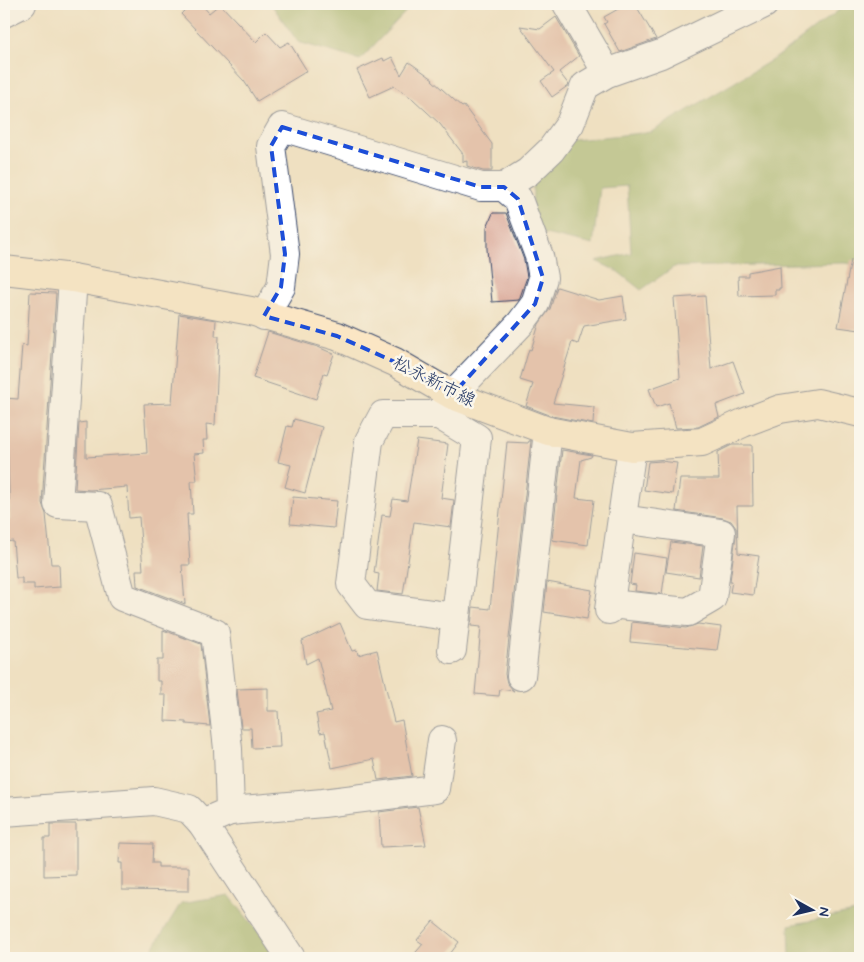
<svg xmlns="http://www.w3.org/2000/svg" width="864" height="962" font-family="Mynerve,'Klee One',sans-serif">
  <rect width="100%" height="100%" fill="#fbf7ec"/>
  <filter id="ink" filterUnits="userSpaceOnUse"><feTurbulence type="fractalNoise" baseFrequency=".02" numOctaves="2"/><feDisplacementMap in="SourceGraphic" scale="10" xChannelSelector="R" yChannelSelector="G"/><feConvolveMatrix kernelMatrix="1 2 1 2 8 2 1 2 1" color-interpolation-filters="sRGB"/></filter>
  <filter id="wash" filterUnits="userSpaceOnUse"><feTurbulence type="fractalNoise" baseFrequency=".0096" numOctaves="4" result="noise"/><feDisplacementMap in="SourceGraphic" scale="20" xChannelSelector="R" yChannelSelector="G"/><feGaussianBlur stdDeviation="1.12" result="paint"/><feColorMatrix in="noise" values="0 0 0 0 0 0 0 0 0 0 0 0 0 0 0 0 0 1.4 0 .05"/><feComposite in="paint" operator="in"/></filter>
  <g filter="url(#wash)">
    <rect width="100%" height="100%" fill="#efe0c1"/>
    <g fill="#90ac5e" stroke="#566e5e">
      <path d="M271 4H413L360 60 298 42Z"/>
      <path d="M860 4V265L844 263 674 267 641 290 617 271 596 261 631 253 627 186 600 188 593 245 532 231 533 182 564 141 651 132 777 57 843 7Z"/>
      <path d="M229 895 279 958H147L181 903Z"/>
      <path d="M860 911V958H790L789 925Z"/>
    </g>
    <g id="blocks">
      <g fill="#d7a090">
        <path d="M191 4H201L209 13 220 4 256 42 266 32 280 47 289 42 307 71 257 101 244 81 181 14Z"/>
        <path d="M627 4H635L656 39 620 52 604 24 607 22 604 17Z"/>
        <path d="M556 17 579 56 559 72 569 85 552 97 541 81 554 72 520 26 540 29Z"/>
        <path d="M392 57 401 75 409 62 433 79 432 80 462 107 464 106 492 144V171H483L467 166V161L463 162V154L440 124 413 99 394 86 370 97 357 70 383 58 384 61Z"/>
        <path d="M493 213H506L524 260 527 277 519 300 492 302 487 249V227Z"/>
        <path d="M851 260 860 261V330L838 327Z"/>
        <path d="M780 266 781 288H779V290H775V295L739 296 738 276H748V272Z"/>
        <path d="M557 287 599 300 623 296 626 319 584 326 578 344 572 342 553 403 594 407 593 424 552 416 526 406 533 384 520 380 529 349 531 350 539 324 550 309Z"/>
        <path d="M30 292 56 293 42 503 46 514 51 564H59L60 587 34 589V584H22V578H16L13 541 4 542V521L10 520 7 432H4V398L18 399 22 345 27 346Z"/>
        <path d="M705 296 711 369 733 361 745 394 716 405 719 417 698 427 676 428 669 403 656 407 649 389 680 378 674 298Z"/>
        <path d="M179 314 216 320 215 336H219L215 425 206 424 207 440H203L204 453 194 454 197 481H191L193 514H187L190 565H182L185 604 137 586 136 570H143L139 517 129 518 127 487 90 490 75 489 79 423 86 422V457L147 453 144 404 172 403Z"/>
        <path d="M268 332 318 347 334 354 327 374 324 373 316 399 253 378Z"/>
        <path d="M294 419 322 427 305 493 285 487 291 465 278 462 287 426 292 427Z"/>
        <path d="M417 440 448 444 441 498 454 500 451 527 414 522 403 594 377 591 379 574 374 573 382 515 390 516 393 499 407 501Z"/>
        <path d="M529 441H531L505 674 507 683 514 691 500 689 499 696 475 694 481 627 471 626 473 607 490 609 507 442 528 443Z"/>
        <path d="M732 445H752L753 506H737L738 553 759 556 753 595 730 592 732 581H730L736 535V528L731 521 723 518 676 511 680 479H719L718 452Z"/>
        <path d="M562 450 592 455 591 457 581 460 576 498 594 500 588 545 552 540Z"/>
        <path d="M661 461 677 463 672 494 644 490 648 462Z"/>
        <path d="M293 497 337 501 334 528 290 524Z"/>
        <path d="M671 542 703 546 699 577 666 572Z"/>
        <path d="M634 553 667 558 662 594 635 591 636 585 630 584Z"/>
        <path d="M547 582 592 590 587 619 544 612Z"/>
        <path d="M632 622 686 628 698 624 721 627 717 650 630 642Z"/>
        <path d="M340 623 352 651 357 650 358 655 377 650 394 722 402 720 412 776 378 780 374 759 332 768 325 732 320 733 316 714 331 711 318 658 306 664 302 641Z"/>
        <path d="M163 630 201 644 210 726 186 724V722L165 721 166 695H161V681H157V660H163Z"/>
        <path d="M268 688V711H278L280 747 252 748 251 728H241L237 689Z"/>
        <path d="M418 807 426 845 381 847 379 812Z"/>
        <path d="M50 824H76V875L44 876V838H50Z"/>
        <path d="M120 843 153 844 152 863H158V867H189V891L122 890V863H119Z"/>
        <path d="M433 921 459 942 447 958H411L423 944 417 940Z"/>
      </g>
    </g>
  </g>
  <g filter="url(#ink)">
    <use href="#blocks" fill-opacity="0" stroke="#3b4a6d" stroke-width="1"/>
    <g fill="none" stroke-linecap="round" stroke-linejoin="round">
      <defs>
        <g id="minor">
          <path d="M567 4 607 73"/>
          <path d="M4 13 22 4"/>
          <path d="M73 278 58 504 98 506 122 597 215 633 228 749 230 811 202 823"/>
          <path d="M264 316 281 287 285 254 271 146 282 127 481 187H504L528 172 551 150 570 124 585 86 607 73 661 54 764 4"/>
          <path d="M439 415H383L369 441 351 584 367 605 455 617"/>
          <path d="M610 604 688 612 712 598 721 533 622 519"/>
          <path d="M609 610 632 447"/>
          <path d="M452 650 477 438 439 415 452 395 520 324 535 304 543 278 539 256 518 199 504 187"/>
          <path d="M521 676 548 431"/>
          <path d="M230 811 323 803 435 789 442 740"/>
          <path d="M4 812 154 801 189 809 202 823 291 958"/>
        </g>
        <path id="secondary" d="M4 270 73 278 251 311 337 336 395 362 452 395 548 431 632 447 702 442 743 423 780 409 818 403 860 413"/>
      </defs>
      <use href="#minor" stroke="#3b4a6d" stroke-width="30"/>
      <use href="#secondary" stroke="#3b4a6d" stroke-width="30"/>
      <use href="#minor" stroke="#fff" stroke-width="28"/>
      <use href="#secondary" stroke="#fbe6c4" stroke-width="28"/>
    </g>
  </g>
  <path d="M0 0H864V962H0ZM282 127 481 187H504L518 199 543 278 535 304 452 395 395 362 337 336 264 316 281 287 285 254 271 146Z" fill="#efe0c1" fill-opacity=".55" fill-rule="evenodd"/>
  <path fill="none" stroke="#1d4ed8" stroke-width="4" stroke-dasharray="10 6" stroke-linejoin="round" d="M282 127 481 187H504L518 199 543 278 535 304 452 395 395 362 337 336 264 316 281 287 285 254 271 146Z"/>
  <g text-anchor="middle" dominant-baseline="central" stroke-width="5" stroke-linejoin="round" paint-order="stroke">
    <g font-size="18" fill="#1b2f5e" stroke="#fbf7ec">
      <text transform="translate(434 382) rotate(27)">松永新市線</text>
    </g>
  </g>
  <rect width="864" height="962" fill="none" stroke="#fbf7ec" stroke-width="20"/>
  <g transform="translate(812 910) rotate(98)" stroke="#fbf7ec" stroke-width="4" paint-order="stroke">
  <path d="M0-4L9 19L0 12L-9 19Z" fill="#1b2f5e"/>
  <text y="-8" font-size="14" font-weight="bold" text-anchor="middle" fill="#1b2f5e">N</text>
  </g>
</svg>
